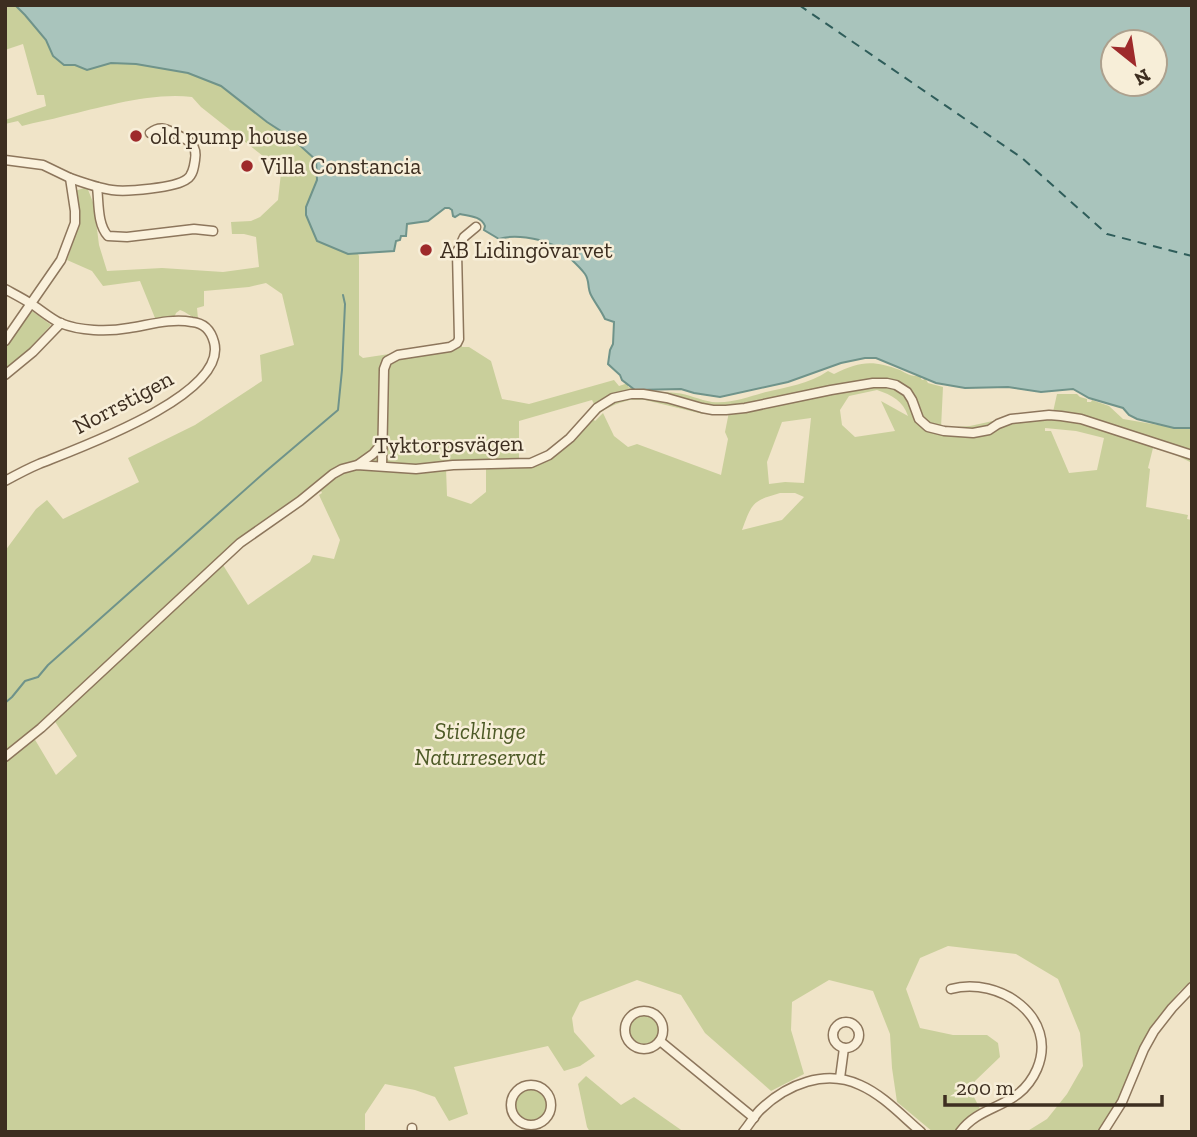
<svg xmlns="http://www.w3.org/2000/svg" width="1197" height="1137" font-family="'Zilla Slab',serif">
  <rect width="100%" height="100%" fill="#f0e4c8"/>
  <g fill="#c9cf9b" fill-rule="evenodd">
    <path d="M5 5H15L35 27 64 65H75L87 70 111 63 136 64 188 73 221 86 267 122 281 131 293 134 317 161 359 256V355L363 358 462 343V347H469L491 361 502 399 529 404 614 380 619 386 628 383V387C646 395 657 391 676 393 688 394 700 400 712 402 731 404 748 397 766 392 787 387 809 384 828 371L834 374C860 361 873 360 900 370 907 374 913 377 921 376V379L923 380 925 378 928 383 943 387 941 428 970 426 1011 417 1053 412 1057 394H1077L1080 397 1087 399V402H1091L1092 400 1109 406 1123 419 1182 429 1186 426 1192 428V463L1174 454 1153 448 1148 468 1150 469 1146 507 1188 515 1187 519 1192 520V980L1179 992 1154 1024 1118 1103 1098 1132H1026L1047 1119 1067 1094 1083 1066 1080 1033 1058 979 1016 954 948 946 920 958 906 989 920 1028 953 1035H987L998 1043 1000 1057 975 1081 973 1095 981 1111 965 1121 956 1132H933L897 1102 892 1068 890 1034 873 991 829 980 792 1002 791 1030 804 1074 771 1091 705 1033 681 995 637 980 580 1002 572 1018 574 1032 595 1056 580 1066 564 1071 548 1046 454 1067 468 1114 449 1121 435 1097 415 1090 385 1084 365 1114V1132H5V551L36 509 47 500 63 519 139 482 128 458 195 425 262 381 260 355 294 345 282 294 266 283 249 287 204 291V306L197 308 198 319C190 317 187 312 180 310L176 313 174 318H155L140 281 103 286 92 271 67 260 76 234 80 217 75 191 87 187 94 205 99 245 107 271 162 268 223 272 259 267 256 237 244 234H232L231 222 251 221 260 217 278 200 281 173 263 156 201 107 192 97C152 92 103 107 64 116 50 120 36 122 22 126L18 121 5 124V120L46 106 44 95H37L23 44 5 50ZM877 390C892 395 903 401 908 416L881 401 895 431 855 437 842 425 840 410 849 396ZM592 400 595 406 566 437 554 447 541 456 519 460V421ZM630 400H645L703 414 729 412 725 432 728 439 721 475 637 444 628 447 614 436 603 413 595 421 593 419C604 408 615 404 630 400ZM811 418 804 483 785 482 769 484 767 462 782 422ZM1045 428 1076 431 1104 438 1097 470 1069 473 1051 431H1045ZM446 468H486V492L471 504 447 496ZM321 491 322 493 319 495 340 540 334 559 313 555 310 562 248 605 223 565 243 546ZM780 493H795L804 497 782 520 742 530C752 503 752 501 780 493ZM54 720 77 756 56 775 34 738Z"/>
    <path d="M32 311 51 325 19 360 5 370V347Z"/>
    <circle cx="644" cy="1029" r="15"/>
    <path d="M586 1076 621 1105 634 1097 684 1132H590L587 1127 578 1084Z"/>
    <circle cx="531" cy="1106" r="16"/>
  </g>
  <path fill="#a9c4bc" stroke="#6f938a" stroke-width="2" fill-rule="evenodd" d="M15 5H1192V428H1174L1137 419 1129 415 1123 408 1089 398 1073 389 1041 392 1008 387 965 388 936 383 876 358H865L841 363 788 382 720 397 694 393 681 389 635 390 622 380 620 375 608 364 610 350 613 344 614 322 605 319C601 310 595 303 591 295 587 288 590 281 585 274 580 267 560 248 553 245 538 238 514 234 499 239L484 230 485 226C481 216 469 216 460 214L455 217 453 216 452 210 449 208H445L428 221 407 224 406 236H401L400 240 396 241 394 251 348 254 317 241 306 215V207L317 180 316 160 296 142 293 134 281 131 267 122 221 86 188 73 136 64 111 63 87 70 75 65H64L53 56 46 40 25 15ZM1155 42V84H1113V42Z"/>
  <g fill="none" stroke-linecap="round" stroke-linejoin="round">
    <path stroke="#6f938a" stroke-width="2" d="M5 703 12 697 25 681 38 677 48 665 265 472 338 410 342 370 345 304 343 295"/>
    <path stroke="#2f5d5a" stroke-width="2" stroke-dasharray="9 7" stroke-linecap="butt" d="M799 5 1022 158 1107 234 1192 256"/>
    <defs>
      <g id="minor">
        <path d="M5 160 43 165 70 178 75 211V223L61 260 5 341"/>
        <path d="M70 178C84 183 98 188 112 190 126 192 176 188 187 179 193 175 194 167 195 160 198 143 187 140 174 133 165 128 159 126 150 133"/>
        <path d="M97 187C99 202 97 224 108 236L127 237 194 229 213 231"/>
        <path d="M5 289C14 294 24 299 33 305 42 311 50 318 60 323 80 331 107 332 129 328 149 325 171 318 192 322 204 323 211 331 214 342 229 395 76 449 39 464 27 469 16 475 5 481"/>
        <path d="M5 375 33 352 61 323"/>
        <path d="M359 464 373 454 383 442"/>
        <path d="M382 466 384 369 387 361 398 355 450 347 457 343 459 339 457 252 464 237 476 227"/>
        <path d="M5 757 41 728 240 543 300 501 333 474 342 469 357 465 416 469 453 465 531 463 549 455 570 438 597 408 613 398 631 394H643L667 398 702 408 713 410H726L745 408 831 390 873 383H887L896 385 907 392 912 400 919 419 928 427 944 431 973 433 989 430 998 424 1011 419 1049 415 1061 416 1081 419 1192 455"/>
        <path d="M951 989C999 976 1059 1017 1037 1069 1019 1110 982 1102 960 1132"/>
        <circle cx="644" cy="1030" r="19"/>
        <circle cx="846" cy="1035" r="13"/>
        <path d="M660 1041 754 1118"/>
        <path d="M840 1078 844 1048"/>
        <circle cx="531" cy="1105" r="20"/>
        <path d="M412 1128V1132"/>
        <path d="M743 1132C749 1125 754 1116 760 1110 787 1084 825 1069 860 1085 883 1095 902 1116 921 1132"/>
        <path d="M1103 1132 1122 1102 1144 1049 1154 1031 1172 1008 1192 987"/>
      </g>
    </defs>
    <use href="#minor" stroke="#8d765c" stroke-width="11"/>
    <use href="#minor" stroke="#faf1dc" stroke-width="8"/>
  </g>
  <g fill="#9e2a2b" stroke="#f7eed8" stroke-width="2.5">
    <circle cx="136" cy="136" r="7"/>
    <circle cx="247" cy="166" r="7"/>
    <circle cx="426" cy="250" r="7"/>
  </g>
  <g text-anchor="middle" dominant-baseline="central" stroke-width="5" stroke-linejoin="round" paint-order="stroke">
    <g font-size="23" fill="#3d2e20" stroke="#f7eed8" text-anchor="start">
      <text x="150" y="136">old pump house</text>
      <text x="261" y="166">Villa Constancia</text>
      <text x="440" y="250">AB Lidingövarvet</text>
    </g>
    <g font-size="23" fill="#3d2e20" stroke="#f7eed8">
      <text transform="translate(123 402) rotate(-28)">Norrstigen</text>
      <text transform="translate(449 444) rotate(-1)">Tyktorpsvägen</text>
    </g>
    <g font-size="23" font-style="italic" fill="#4d5a26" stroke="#f7eed8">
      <text x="480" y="731">Sticklinge<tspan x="480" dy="26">Naturreservat</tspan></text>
    </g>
  </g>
  <rect width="1197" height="1137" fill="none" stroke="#3d2e20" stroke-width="14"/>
  <g transform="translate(1134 63) rotate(150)"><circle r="33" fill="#f7eed8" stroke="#ada18e" stroke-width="2"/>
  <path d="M0-5L12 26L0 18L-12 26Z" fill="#9e2a2b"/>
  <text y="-10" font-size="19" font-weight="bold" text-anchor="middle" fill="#3d2e20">N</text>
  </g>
  <path d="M945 1095v10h217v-10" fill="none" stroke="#3d2e20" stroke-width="3.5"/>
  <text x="956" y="1095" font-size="21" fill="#3d2e20" stroke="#f7eed8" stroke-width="5" paint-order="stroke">200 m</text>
</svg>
